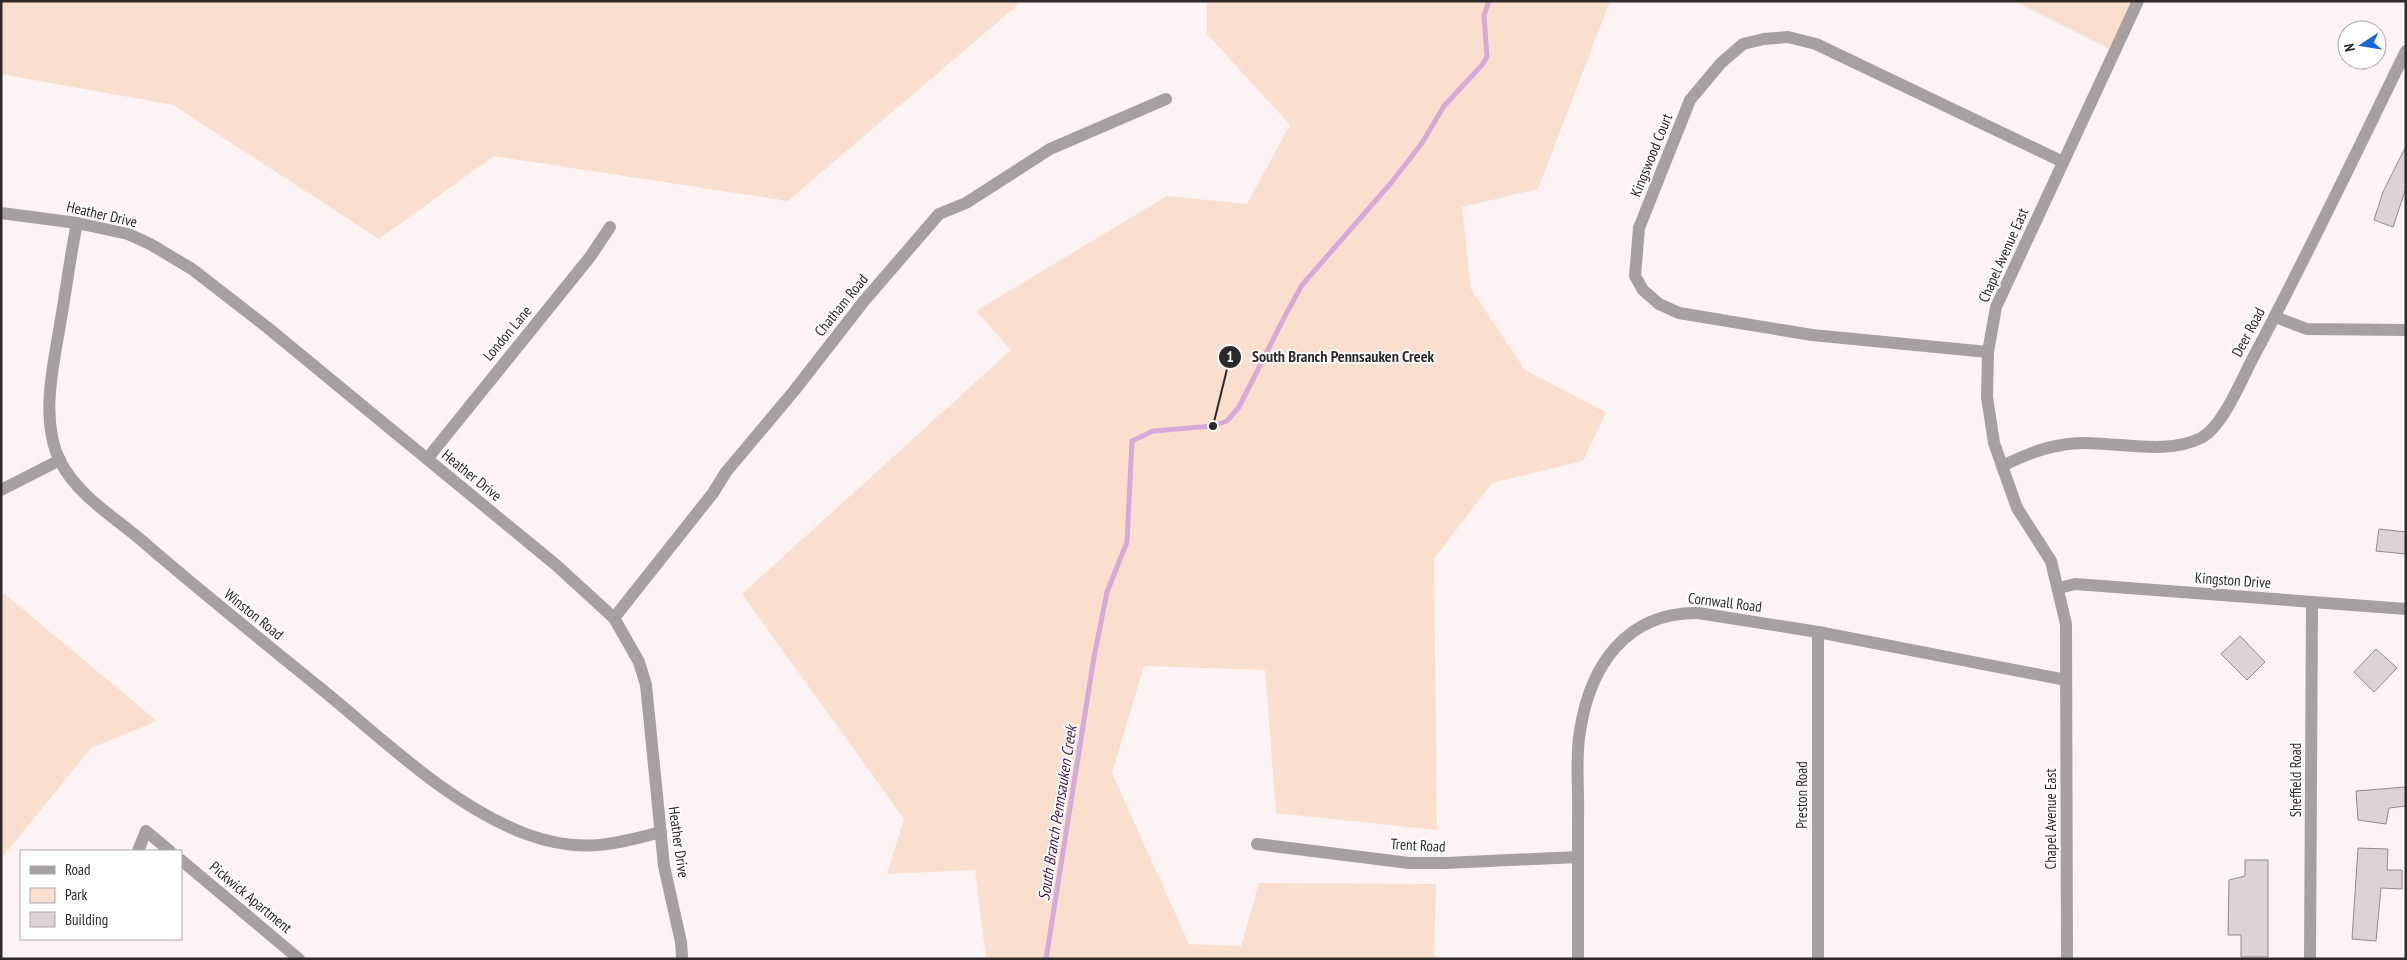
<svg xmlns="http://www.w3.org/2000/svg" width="2407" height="960" font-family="'PT Sans Narrow',sans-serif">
  <rect width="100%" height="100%" fill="#fcf3f4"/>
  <g fill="#fadfce">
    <path d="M1 1H1022L788 201 494 156 379 239 173 105 1 74Z"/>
    <path d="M1207 1H1610L1538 189 1462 207 1471 289 1525 370 1606 412 1583 461 1492 483 1434 559 1437 830 1276 813 1265 670 1144 666 1112 773 1189 944 1241 946 1259 883 1436 884 1434 959H986L975 870 887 874 904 819 742 594 1011 350 976 311 1167 196 1247 204 1290 125 1207 34Z"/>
    <path d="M2014 1H2135L2109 49Z"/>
    <path d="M1 591 157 721 91 748 1 859Z"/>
  </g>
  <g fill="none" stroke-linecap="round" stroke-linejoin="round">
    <path stroke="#d6a9d8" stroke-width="5" d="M1046 959 1094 657 1107 592 1127 542 1132 441 1153 431 1213 426 1227 421 1239 407 1286 314 1302 285 1391 183 1422 143 1444 106 1482 65 1487 57 1484 15 1489 1"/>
  </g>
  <g fill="#dbd3d6" stroke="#91898d">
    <path d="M2406 146V188L2393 227 2374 220 2383 192Z"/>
    <path d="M2379 529 2406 532V554L2376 551Z"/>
    <path d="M2240 636 2265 662 2247 680 2221 654Z"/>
    <path d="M2376 649 2397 668 2374 692 2354 672Z"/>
    <path d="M2406 787V806L2389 808 2386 824 2358 820 2356 791Z"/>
    <path d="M2358 848 2388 849 2387 870H2402V889L2381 888 2376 941 2352 939Z"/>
    <path d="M2245 860H2268V957H2241V935H2228L2229 880 2245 876Z"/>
  </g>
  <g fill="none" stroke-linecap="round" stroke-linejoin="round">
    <g stroke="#a5a1a0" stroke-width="12">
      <path d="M1 213 77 223 128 234 150 244 192 269 268 328 556 565 614 618 639 662 646 685 664 866 681 942 682 956"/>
      <path d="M77 223C70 257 66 291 60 325 53 367 40 420 60 461 79 498 118 519 148 546 204 594 261 640 319 687 382 738 449 805 526 834 578 853 609 846 661 832"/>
      <path d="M2275 317 2307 329 2406 330"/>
      <path d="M1988 352 1812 335 1679 313 1659 304 1643 290 1635 276 1639 228 1690 100 1721 63 1743 44 1764 39 1788 37 1816 44 2063 162"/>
      <path d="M427 459 590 257 610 227"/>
      <path d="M2002 466C2021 457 2041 448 2062 445 2105 437 2161 458 2201 438 2223 427 2242 378 2254 356 2307 256 2356 153 2406 51"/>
      <path d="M1 490 60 460"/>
      <path d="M2059 588 2075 584 2406 609"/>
      <path d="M614 618 713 493 726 472 794 391 864 301 939 214 966 203 1050 149 1166 99"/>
      <path d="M1257 844 1409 863H1445L1578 857"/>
      <path d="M138 851 146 831 170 851"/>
      <path d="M181 860 299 959"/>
      <path d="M1578 959C1578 912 1578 865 1578 819 1579 790 1575 759 1580 731 1590 666 1626 612 1698 613L1818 632 2066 680"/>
      <path d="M1818 959V632"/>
      <path d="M2067 959 2066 624 2051 561 2017 508 1994 443 1987 397 1988 352 1996 307 2138 1"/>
      <path d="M2310 959 2312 602"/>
    </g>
  </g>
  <g text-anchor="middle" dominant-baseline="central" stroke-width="4" stroke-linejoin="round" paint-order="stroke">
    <g font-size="15" fill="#2d292a" stroke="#fff">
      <text transform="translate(1651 155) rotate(-68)">Kingswood Court</text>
      <text transform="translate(102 214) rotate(13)">Heather Drive</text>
      <text transform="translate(2003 255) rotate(-66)">Chapel Avenue East</text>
      <text transform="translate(841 305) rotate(-51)">Chatham Road</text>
      <text transform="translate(2248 332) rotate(-62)">Deer Road</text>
      <text transform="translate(507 333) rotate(-50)">London Lane</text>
      <text transform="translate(472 475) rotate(39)">Heather Drive</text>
      <text transform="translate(2233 580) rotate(4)">Kingston Drive</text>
      <text transform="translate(1725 602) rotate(7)">Cornwall Road</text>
      <text transform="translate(254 614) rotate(39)">Winston Road</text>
      <text transform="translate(2295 780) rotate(-90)">Sheffield Road</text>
      <text transform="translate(1801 795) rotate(-90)">Preston Road</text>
      <text transform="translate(2050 819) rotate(-90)">Chapel Avenue East</text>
      <text transform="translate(679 842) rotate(82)">Heather Drive</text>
      <text transform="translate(1418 845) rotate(3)">Trent Road</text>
      <text transform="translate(251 897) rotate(40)">Pickwick Apartment</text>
    </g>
    <g font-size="16" font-style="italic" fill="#49154d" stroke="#fff">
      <text transform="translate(1057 813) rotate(-81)">South Branch Pennsauken Creek</text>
    </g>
  </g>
  <path fill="none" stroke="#2d292a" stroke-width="2" d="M1213 426L1230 357"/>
  <g fill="#2d292a" stroke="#fff" stroke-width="2">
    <circle cx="1213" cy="426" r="5"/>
    <circle cx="1230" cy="357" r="12"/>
  </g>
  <g font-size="15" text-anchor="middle" font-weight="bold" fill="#fff">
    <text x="1230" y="362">1</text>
  </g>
  <g font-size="16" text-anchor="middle" font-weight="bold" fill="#2d292a" stroke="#fff" stroke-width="4" stroke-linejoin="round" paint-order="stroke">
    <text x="1343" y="362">South Branch Pennsauken Creek</text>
  </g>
  <rect width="2407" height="960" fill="none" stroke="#2d292a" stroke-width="5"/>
  <rect x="20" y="850" width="162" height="90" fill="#ffffff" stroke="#aba9aa"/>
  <rect x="30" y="866" width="25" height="8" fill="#a5a1a0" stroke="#aba9aa"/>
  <text x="65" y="875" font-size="15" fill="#2d292a">Road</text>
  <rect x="30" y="888" width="25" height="15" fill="#fadfce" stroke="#aba9aa"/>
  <text x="65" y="900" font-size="15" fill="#2d292a">Park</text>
  <rect x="30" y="912" width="25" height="15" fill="#dbd3d6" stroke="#aba9aa"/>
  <text x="65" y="925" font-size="15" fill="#2d292a">Building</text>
  <g transform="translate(2362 45) rotate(258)"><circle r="24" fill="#ffffff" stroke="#aba9aa"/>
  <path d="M0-4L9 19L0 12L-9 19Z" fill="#1769d3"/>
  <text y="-8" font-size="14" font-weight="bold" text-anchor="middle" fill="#2d292a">N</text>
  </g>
</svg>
